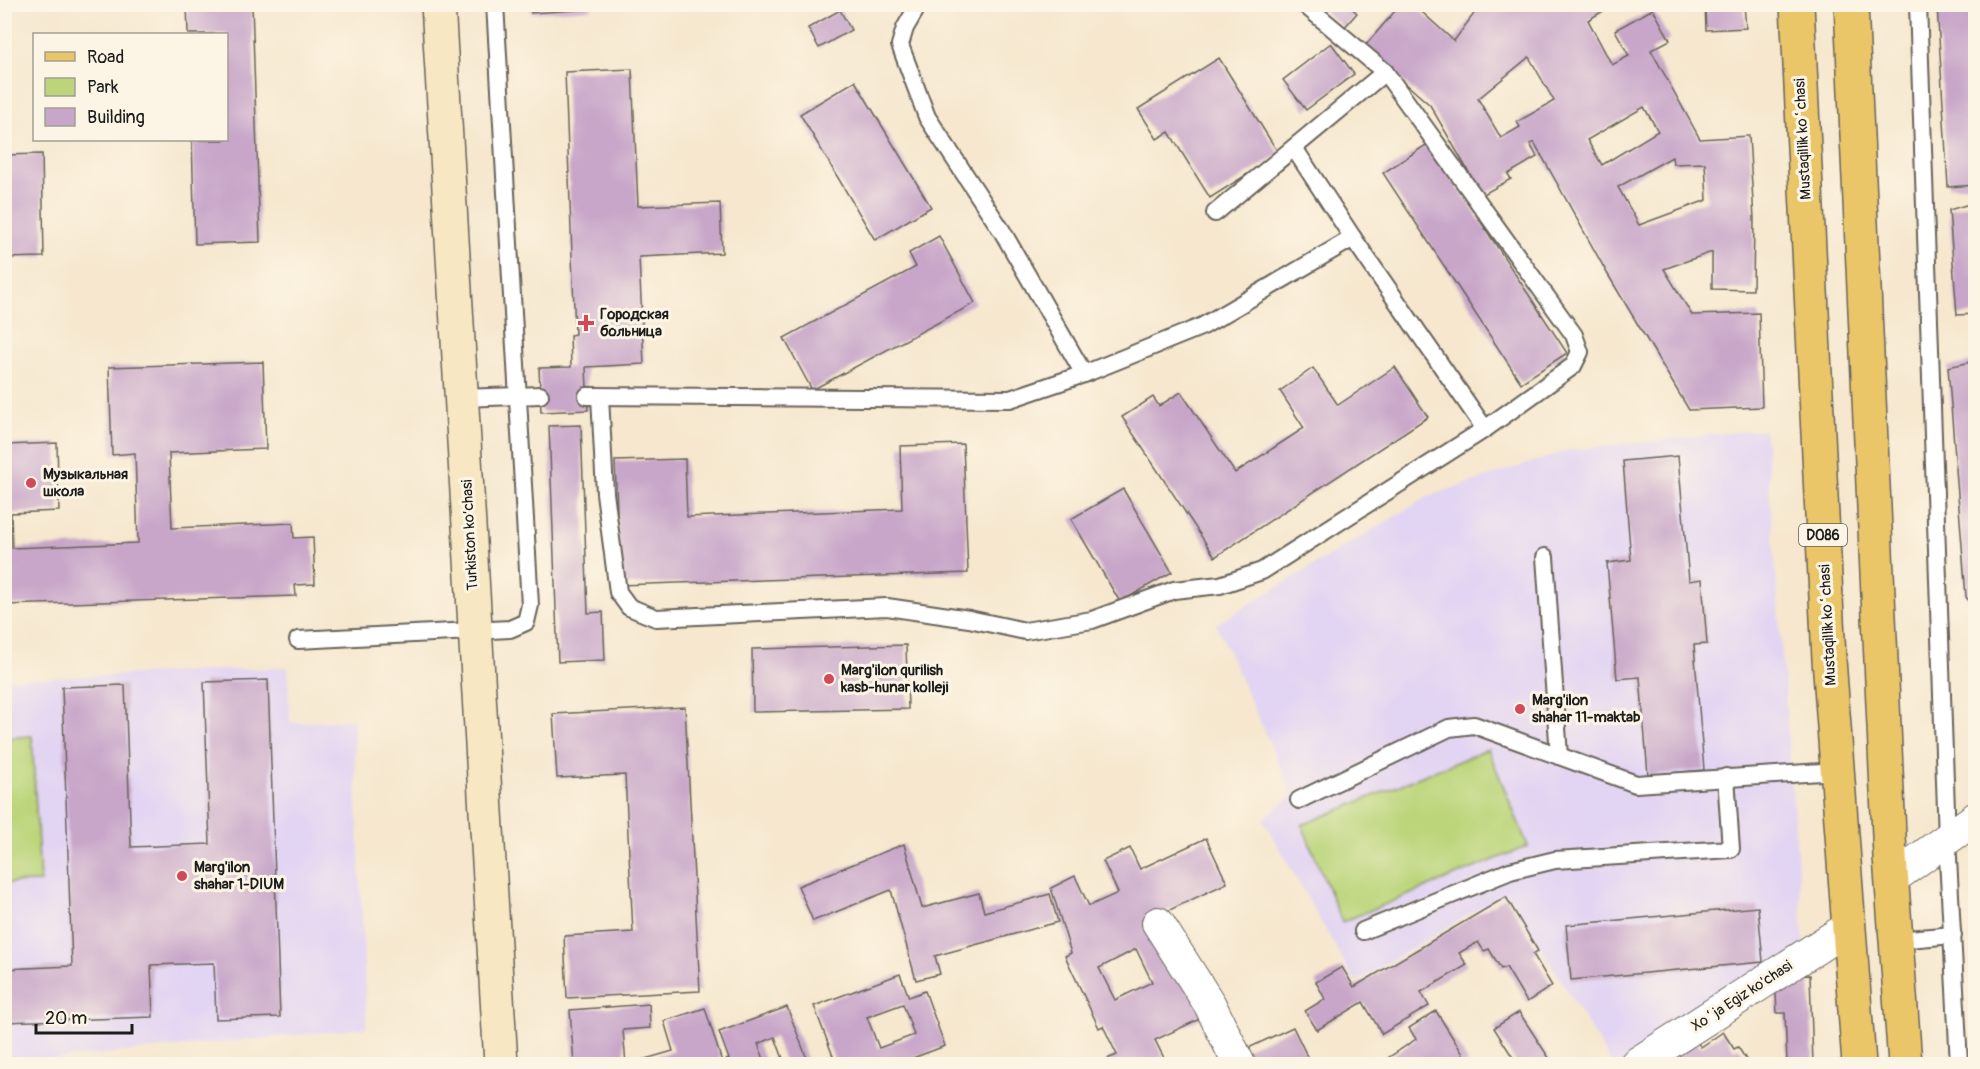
<svg xmlns="http://www.w3.org/2000/svg" width="1980" height="1069" font-family="Pangolin,sans-serif">
  <rect width="100%" height="100%" fill="#fcf5e5"/>
  <filter id="ink" filterUnits="userSpaceOnUse"><feTurbulence type="fractalNoise" baseFrequency=".0167" numOctaves="2"/><feDisplacementMap in="SourceGraphic" scale="12" xChannelSelector="R" yChannelSelector="G"/><feConvolveMatrix kernelMatrix="1 2 1 2 8 2 1 2 1" color-interpolation-filters="sRGB"/></filter>
  <filter id="wash" filterUnits="userSpaceOnUse"><feTurbulence type="fractalNoise" baseFrequency=".008" numOctaves="4" result="noise"/><feDisplacementMap in="SourceGraphic" scale="24" xChannelSelector="R" yChannelSelector="G"/><feGaussianBlur stdDeviation="1.35" result="paint"/><feColorMatrix in="noise" values="0 0 0 0 0 0 0 0 0 0 0 0 0 0 0 0 0 1.4 0 .05"/><feComposite in="paint" operator="in"/></filter>
  <g filter="url(#wash)">
    <rect width="100%" height="100%" fill="#f6e7ce"/>
    <g fill="#e2d4f3">
      <path d="M1765 429 1804 947 1627 1064H1612L1507 892 1355 982 1263 819 1293 795 1216 624 1429 496 1570 450Z"/>
      <path d="M288 667 290 723 353 720 367 1028 5 1064 4 680Z"/>
    </g>
    <g fill="#bcd57a" stroke="#6c784b" stroke-width="1.5">
      <path d="M32 736 40 882 5 883V738Z"/>
      <path d="M1488 749 1528 846 1342 922 1302 825Z"/>
    </g>
    <g id="blocks">
      <g fill="#c7a6c9" fill-rule="evenodd">
        <path d="M187 4H252L260 242 195 244 192 140H226V34H188Z"/>
        <path d="M530 4H591L592 9 531 13Z"/>
        <path d="M1315 4H1347L1357 13 1344 28Z"/>
        <path d="M1401 4H1413L1454 41 1481 4H1615L1588 20 1612 65 1629 56 1615 30 1653 9 1670 40 1651 50 1700 139 1749 136 1754 219 1753 290 1712 289V252L1664 269 1692 315 1759 313 1762 407 1689 410 1607 273 1534 142 1530 144 1537 157 1508 174 1511 179 1482 195 1430 105 1364 47ZM1529 57 1554 101 1517 122 1520 127 1501 138 1478 99ZM1644 107 1658 131 1602 165 1587 140ZM1672 157 1673 164 1705 163 1707 200 1639 225 1618 187Z"/>
        <path d="M1705 4H1744L1746 28 1706 30Z"/>
        <path d="M1937 4H1976V185L1948 187Z"/>
        <path d="M840 10 851 30 819 48 808 28Z"/>
        <path d="M1331 43 1354 74 1306 110 1283 80Z"/>
        <path d="M1219 58 1279 154 1210 198 1169 132 1157 139 1138 109Z"/>
        <path d="M632 69 638 206 720 203 722 253 639 257 644 364 586 367 588 410 541 412 539 368 571 367 570 335 575 334 565 72Z"/>
        <path d="M855 81 931 207 875 240 800 114Z"/>
        <path d="M1429 143 1567 353 1521 383 1383 173Z"/>
        <path d="M42 154 44 257 4 258V155Z"/>
        <path d="M1976 202V314L1957 315 1949 210Z"/>
        <path d="M939 236 975 303 812 390 784 338 916 267 909 253Z"/>
        <path d="M1976 361V611L1966 597 1948 367Z"/>
        <path d="M263 362 266 449 169 453 172 528 293 523 294 538 313 537 315 584 295 585 296 596 4 605V445L57 443 59 511 11 513 12 548 138 543 135 453 112 455 109 367Z"/>
        <path d="M1395 367 1428 417 1215 557 1122 417 1153 397 1159 406 1181 392 1235 473 1304 428 1280 391 1313 368 1338 405Z"/>
        <path d="M581 425 588 613 603 612 605 660 558 662 549 426Z"/>
        <path d="M963 444 968 573 620 585 615 461 685 459 687 517 902 509 900 446Z"/>
        <path d="M1678 456 1689 581 1702 579 1707 644 1694 645 1704 770 1648 775 1640 677 1617 679 1607 563 1631 560 1623 461Z"/>
        <path d="M1123 489 1172 572 1120 602 1071 519Z"/>
        <path d="M906 645 908 709 753 712 752 649Z"/>
        <path d="M268 680 280 1017 216 1019 214 963 151 965 153 1017 4 1022V969L72 966 62 687 125 685 131 847 210 844 204 682Z"/>
        <path d="M685 707 700 991 567 998 564 936 633 932 625 775 557 778 553 714Z"/>
        <path d="M1206 838 1227 883 1161 914 1206 1016 1155 1040 1167 1064H1109L1107 1059 1117 1055 1103 1026 1099 1028 1065 956 1071 953 1051 888 1075 876 1089 906 1118 893 1103 861 1130 848 1140 869ZM1136 949 1152 982 1115 1000 1099 968Z"/>
        <path d="M904 844 922 908 979 893 984 912 1050 894 1058 922 935 956 940 974 916 980 891 890 813 921 798 886Z"/>
        <path d="M1506 897 1538 951 1533 954 1552 986 1527 1002 1506 967 1501 969 1489 949 1484 951 1478 942 1459 953 1467 965 1421 992 1429 1006 1382 1034 1363 1002 1317 1030 1305 1011 1325 999 1316 982 1342 967 1354 987Z"/>
        <path d="M1758 907 1763 962 1571 980 1566 925Z"/>
        <path d="M900 974 909 997 925 991 945 1046 897 1064H836L814 1006ZM903 1004 914 1035 879 1048 867 1017Z"/>
        <path d="M1810 975 1813 1064H1787L1785 1013H1777L1775 976Z"/>
        <path d="M649 1004 650 1028 623 1030 626 1064H574L570 1010Z"/>
        <path d="M787 1007 809 1064H785L775 1037 758 1044 766 1064H628L673 1051 664 1021 705 1008 722 1062 729 1059 719 1032Z"/>
        <path d="M1436 1011 1468 1062 1465 1064H1379L1416 1039 1409 1028Z"/>
        <path d="M1519 1012 1553 1064H1517L1494 1028Z"/>
        <path d="M1293 1027 1311 1064H1248L1242 1051Z"/>
        <path d="M1723 1032 1734 1049 1738 1047 1749 1064H1660L1696 1041 1701 1047Z"/>
      </g>
    </g>
  </g>
  <g filter="url(#ink)">
    <use href="#blocks" fill-opacity="0" stroke="#68635a" stroke-width="1.5"/>
    <g fill="none" stroke-linecap="round" stroke-linejoin="round">
      <defs>
        <g id="lane">
          <path d="M919 4 905 28 900 45 927 117 1002 231 1084 374"/>
          <path d="M1918 4 1947 839 1959 1064"/>
          <path d="M1294 148 1353 238"/>
          <path d="M1215 213 1385 72"/>
          <path d="M587 396 1010 399 1084 374 1203 326 1353 238 1485 429"/>
          <path d="M600 396 605 493 618 592 629 607 656 618 887 607 969 619 1025 631 1092 620 1174 590 1220 585 1262 571 1485 429 1573 366 1580 352 1574 335 1385 72 1304 4"/>
          <path d="M462 398 540 395"/>
          <path d="M1545 557 1559 756"/>
          <path d="M298 640 510 629 526 622 530 605 495 4"/>
          <path d="M1299 800 1449 728 1474 725 1636 784 1837 771"/>
          <path d="M1363 931 1510 871 1555 860 1731 849 1726 777"/>
          <path d="M1897 940 1953 935"/>
        </g>
        <g id="street">
          <path d="M1893 878 1976 818"/>
          <path d="M1158 923 1210 1005 1239 1064"/>
          <path d="M1636 1064 1849 927"/>
        </g>
        <path id="secondary" d="M438 4 501 1064"/>
        <g id="primary">
          <path d="M1797 4 1829 659 1859 1064"/>
          <path d="M1851 4 1890 857 1905 1064"/>
        </g>
      </defs>
      <use href="#lane" stroke="#68635a" stroke-width="20"/>
      <use href="#street" stroke="#68635a" stroke-width="34"/>
      <use href="#secondary" stroke="#68635a" stroke-width="36"/>
      <use href="#primary" stroke="#68635a" stroke-width="36"/>
      <use href="#lane" stroke="#fff" stroke-width="16"/>
      <use href="#street" stroke="#fff" stroke-width="32"/>
      <use href="#secondary" stroke="#f7e8c3" stroke-width="33"/>
      <use href="#primary" stroke="#ebc669" stroke-width="33"/>
    </g>
  </g>
  <g fill="#d1495b" stroke="#fcf5e5" stroke-width="2">
    <path d="M583 314h6v6h6v6h-6v6h-6v-6h-6v-6h6z"/>
    <circle cx="31" cy="483" r="6"/>
    <circle cx="829" cy="679" r="6"/>
    <circle cx="1520" cy="709" r="6"/>
    <circle cx="182" cy="876" r="6"/>
  </g>
  <g text-anchor="middle" dominant-baseline="central" stroke-width="6" stroke-linejoin="round" paint-order="stroke">
    <rect fill="#fcf5e5" stroke="#5f5d58" stroke-width="1.5" x="1799" y="524" width="48" height="22" rx="4.5"/>
    <g font-size="14" font-weight="bold" fill="#1c1c1c">
      <text x="1823" y="535">D086</text>
    </g>
    <g font-size="15" fill="#1c1c1c" stroke="#fcf5e5">
      <text transform="translate(1803 139) rotate(-93)">Mustaqillik koʻchasi</text>
      <text transform="translate(470 535) rotate(-93)">Turkiston ko’chasi</text>
      <text transform="translate(1828 625) rotate(-93)">Mustaqillik koʻchasi</text>
      <text transform="translate(1742 996) rotate(-33)">Xoʻja Egiz ko'chasi</text>
    </g>
    <g font-size="15" font-weight="bold" fill="#1c1c1c" stroke="#fcf5e5" text-anchor="start">
      <text x="600" y="314">Городская<tspan x="600" dy="17">больница</tspan></text>
      <text x="43" y="474">Музыкальная<tspan x="43" dy="17">школа</tspan></text>
      <text x="841" y="670">Marg'ilon qurilish<tspan x="841" dy="17">kasb-hunar kolleji</tspan></text>
      <text x="1532" y="700">Marg'ilon<tspan x="1532" dy="17">shahar 11-maktab</tspan></text>
      <text x="194" y="867">Marg'ilon<tspan x="194" dy="17">shahar 1-DIUM</tspan></text>
    </g>
  </g>
  <rect width="1980" height="1069" fill="none" stroke="#fcf5e5" stroke-width="24"/>
  <rect x="33" y="33" width="195" height="108" fill="#fcf5e5" stroke="#a29e95" stroke-width="1.5"/>
  <rect x="45" y="52" width="30" height="9" fill="#ebc669" stroke="#a29e95" stroke-width="1.5"/>
  <text x="87" y="63" font-size="18" fill="#1c1c1c">Road</text>
  <rect x="45" y="78" width="30" height="18" fill="#bcd57a" stroke="#a29e95" stroke-width="1.5"/>
  <text x="87" y="93" font-size="18" fill="#1c1c1c">Park</text>
  <rect x="45" y="108" width="30" height="18" fill="#c7a6c9" stroke="#a29e95" stroke-width="1.5"/>
  <text x="87" y="123" font-size="18" fill="#1c1c1c">Building</text>
  <path d="M36 1024v9h96v-9" fill="none" stroke="#1c1c1c" stroke-width="3"/>
  <text x="45" y="1024" font-size="18" fill="#1c1c1c" stroke="#fcf5e5" stroke-width="4.5" paint-order="stroke">20 m</text>
</svg>
